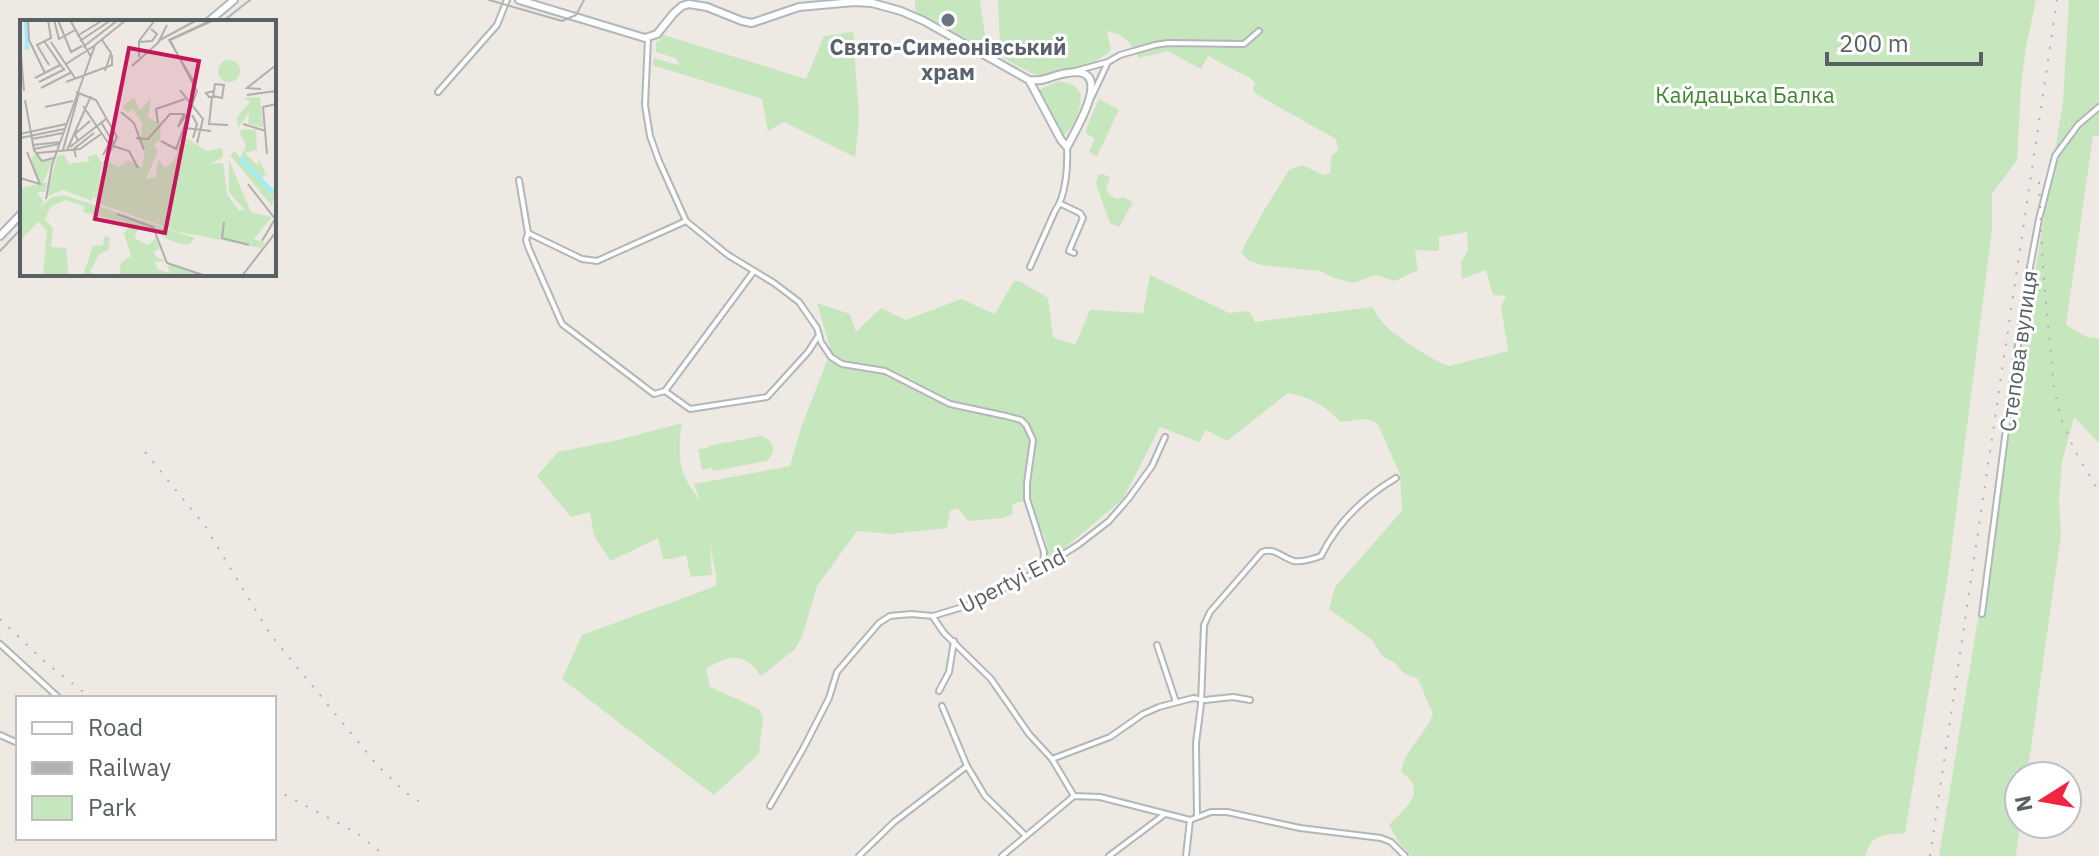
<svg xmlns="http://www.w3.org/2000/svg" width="2099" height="856" font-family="'IBM Plex Sans',sans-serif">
  <rect width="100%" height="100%" fill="#eee9e2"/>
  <g fill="#c6e7bd">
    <path d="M915 0H980L986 42 984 47 978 46 964 37 937 26 917 14 915 6Z"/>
    <path d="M998 0H2036L2026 47 2021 87 2017 160 1992 194V230L1948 576 1905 833C1884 835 1871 834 1865 856H1411L1400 844 1389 825C1404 809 1430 790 1401 772 1405 748 1425 736 1433 714L1418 679 1403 673 1395 663 1382 656 1372 640 1329 609 1335 587 1402 511 1400 474 1377 423 1366 419 1340 422C1325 405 1310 397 1288 393L1227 441 1206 430 1199 442 1160 427 1123 499 1060 552 1058 556 1050 560 1048 558C1050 539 1034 517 1024 501L1012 504 1013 514 1003 518 968 521 958 508 950 511 947 528 890 534 857 531 817 586 802 637 794 650 761 676C743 651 730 655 706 669L710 687 759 709 763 717 759 754 714 795 562 679 582 635 716 586V575L710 544 712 575 691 577 686 555 672 559H663L658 538 611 561 594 536 590 512 571 517 537 476 558 452 618 440 682 423C679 439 678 462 685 477 689 486 695 493 700 501L694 484 790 466 802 425 831 351 817 303 850 314 856 332 881 308 906 320 961 299 995 314 1014 281H1019L1048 298 1053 337 1075 345 1090 310 1143 313 1150 275 1229 313 1249 311 1255 322 1372 307C1377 314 1381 322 1388 328 1402 341 1431 359 1449 366L1508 351 1501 306 1506 296 1493 295 1486 270 1462 279 1461 262 1468 250 1467 232 1439 237V251L1415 250 1418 270 1395 281 1376 275 1353 283 1334 278 1320 271 1261 265 1248 260 1241 252 1263 212 1289 170 1302 165 1324 175 1330 173 1332 155 1338 150 1336 139 1256 94 1253 89 1255 83 1250 78 1208 56 1201 69 1168 51 1139 58C1129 40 1126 36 1107 31L1111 50C1099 63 1063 77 1045 76 1030 75 1016 64 1003 58L1000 45Z"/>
    <path d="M2069 0H2099V136H2093L2066 325 2087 337 2099 339V443L2074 417 2062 462 2059 501 2061 535 2027 776H2019V824H2020L2016 856H1939L2063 102Z"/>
    <path d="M853 32 859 119 855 157 784 122 768 131 762 99 652 65 654 58 678 65 679 63 675 58 656 52V41H659L661 34 806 79 824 36Z"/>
    <path d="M1056 82C1067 81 1076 84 1081 95 1080 109 1075 127 1064 135L1060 132 1039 92 1041 89Z"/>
    <path d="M1099 99 1119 110 1097 156 1089 152 1095 139 1086 133V129Z"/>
    <path d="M1102 174 1110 177 1106 190 1111 196 1117 199 1123 197 1133 202 1119 227 1110 223 1096 184 1098 175Z"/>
    <path d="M761 436C774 440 777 452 767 461L713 471 712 468 702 470 698 449 708 448V446Z"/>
  </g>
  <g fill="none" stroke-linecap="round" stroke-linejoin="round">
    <defs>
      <g id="street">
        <path d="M648 38 645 105 650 136 659 161 686 221 728 255 774 283 799 302 817 328 821 342 831 357 842 364 885 371 950 404 1006 416 1021 420 1026 425 1033 440 1027 483V499L1044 552 1043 565"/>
        <path d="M1075 71 1108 62"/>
        <path d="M438 92 497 25 507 0"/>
        <path d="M1092 96 1108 62 1120 55 1155 45 1168 43 1244 44 1259 31"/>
        <path d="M519 180 528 233 582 259 597 261 686 221"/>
        <path d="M1061 204 1080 213 1083 218 1069 251 1074 253"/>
        <path d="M528 233 526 240 529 249 562 324 654 394 665 391 690 409 767 397 808 352 819 335"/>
        <path d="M1030 267 1055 211C1066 196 1068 166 1067 147"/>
        <path d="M665 391 754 271"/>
        <path d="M1982 614 2011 391 2030 267 2039 219 2055 156 2078 125 2099 107"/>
        <path d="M933 617 944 633 991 679 1029 734 1052 759 1074 796"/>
        <path d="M0 644 59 698"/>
        <path d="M1157 645 1176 702"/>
        <path d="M939 691 949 672 954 641"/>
        <path d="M942 706 967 766 985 796 1026 836"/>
        <path d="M0 735 18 743"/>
        <path d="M1052 759 1110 737 1143 714 1159 707 1193 698 1205 700 1233 697 1250 700"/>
        <path d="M770 806 803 749 829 698 837 672 879 623 890 616 911 614 933 616 976 603 1028 576 1078 545 1109 521 1129 498 1152 466 1165 437"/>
        <path d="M1197 816 1196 743 1201 704 1204 625 1210 612 1262 552C1275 547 1282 558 1294 561 1302 562 1313 559 1321 556 1337 523 1364 497 1396 478"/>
        <path d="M859 856 894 822 967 766"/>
        <path d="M1002 856 1074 796 1100 797 1190 820 1211 812H1227L1300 828 1381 838 1391 842 1405 856"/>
        <path d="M1109 856 1165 814"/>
        <path d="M1186 856 1190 820"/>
      </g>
      <g id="secondary">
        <path d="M519 0 645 38 657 34 674 13 682 6 689 4 707 7 742 21 752 23 799 7 854 2 872 3 901 11 924 21 1029 80C1046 82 1052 75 1067 73 1117 64 1076 129 1067 147L1061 140 1029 80"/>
        <path d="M208 22 234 0"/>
        <path d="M0 236 22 213"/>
      </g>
    </defs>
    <use href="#street" stroke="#b3b7ba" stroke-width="8"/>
    <use href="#secondary" stroke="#b1b7bb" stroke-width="10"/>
    <use href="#street" stroke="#fff" stroke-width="4"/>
    <use href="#secondary" stroke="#fff" stroke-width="6"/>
    <g stroke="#b1b2b3" stroke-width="2">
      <path d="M489 0 562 21 576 15 584 0"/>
      <path d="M222 22 250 0"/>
      <path d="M0 251 22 228"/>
    </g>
    <g stroke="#b1b2b3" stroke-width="2" stroke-dasharray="2 10" stroke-linecap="butt">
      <path d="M2039 182 2043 268 2054 389 2062 421 2075 451 2099 492"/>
      <path d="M145 452 205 526 270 634 377 765 405 792 420 802"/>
      <path d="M0 619 45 662 91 698"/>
      <path d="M274 789 357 833 385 856"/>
      <path d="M1930 856 2057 0"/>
    </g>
  </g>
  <circle fill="#6b7280" stroke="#fff" stroke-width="3" cx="948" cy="20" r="8"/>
  <g text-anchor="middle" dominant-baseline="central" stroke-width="6" stroke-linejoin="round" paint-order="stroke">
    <g font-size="22" font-weight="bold" fill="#5b616d" stroke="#fff">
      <text x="948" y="46">Свято-Симеонівський<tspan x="948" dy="25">храм</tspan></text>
    </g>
    <g font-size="22" fill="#3f8530" stroke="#fff">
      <text x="1745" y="94">Кайдацька Балка</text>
    </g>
    <g font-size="22" fill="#5a6164" stroke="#fff">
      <text transform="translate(2018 351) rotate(-82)">Степова вулиця</text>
      <text transform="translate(1012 580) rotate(-27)">Upertyi End</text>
    </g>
  </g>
  <g transform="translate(20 20)">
    <rect width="256" height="256" fill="#eee9e2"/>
    <path d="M198 51a11 11 0 1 1 22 0a11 11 0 1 1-22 0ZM114 77 120 90 131 78 128 98 141 103 140 120 134 124 138 131 126 159 136 157 138 139 145 148 153 142 158 132 151 126 170 123 159 121 163 116 187 131 202 128 203 137 190 144 203 143 207 174 219 191 224 189 209 172V140L231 192 252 197 234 219 245 223 242 228 159 212 80 184 74 177 79 158 72 181 43 170 26 177 37 136 44 135 49 144 70 141 67 137 76 134 83 144 79 158 89 142 98 147 108 140 122 147 125 129 116 118 121 117 122 103 113 89 108 92 102 87ZM240 77 243 107 228 104 229 92 218 108 217 97 230 82 224 78ZM226 109 236 110 237 130 225 133 237 145 239 140 249 160 245 154 242 158 251 169 256 166 252 186 210 135 215 131 220 138 226 126 219 111ZM16 133 22 141 33 139 23 163H27L25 172H17L24 182 18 189 32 177 44 175 175 218 168 225 154 222 120 205 114 218 128 225 136 218 140 229 134 231 136 237 145 241 135 242 137 249 149 253 148 244 183 256H99L101 243 111 236 104 213 111 204 63 192 64 186 45 180 30 187 25 200 33 208 31 227 46 228 49 256H23L27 210 18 202 0 221V168L20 164 11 139ZM84 216 90 218 88 230 79 234 70 252 78 256H63L73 226 83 225Z" fill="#c6e7bd"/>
    <path fill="none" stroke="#a1ebff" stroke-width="4" d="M6 0 7 30M220 138 253 172"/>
    <path fill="none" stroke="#afafac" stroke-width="2" d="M8 0 9 20 25 53M28 0 31 18 17 25 29 45M34 0 39 19 55 10M38 0 51 32 62 26M50 0 71 37M57 16 83 0M82 20 91 33 85 51M140 20 177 0M24 21 44 50M60 21 91 0M119 21 135 0M0 22 4 71M31 22 55 58M63 27 98 0M119 37V22L132 21 137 14 131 9M46 44 74 26M112 46 138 23 147 5M15 58 40 45M19 62 45 49M46 62 92 45V35M21 68 52 52M241 69 227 68 256 45M160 70 183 99 177 123M56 72 76 80 97 117 84 144M227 75 256 71M193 76 202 78 204 65 195 64 193 77H189L186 73 194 71M192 77 189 104 208 105M5 80 14 130 22 141 34 138M63 86 89 124 83 135M171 86 175 64 149 20 192 0M25 87 53 81M101 92 114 103 124 130M164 94 158 107 166 95M172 95 177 104 173 118M81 102 94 124M138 103 136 89 165 79M223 104 246 111M165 108 191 111M0 114 46 104M0 118 44 109M116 118 128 119 150 94H165M12 119 43 113M58 121 55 114 70 101M141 121 156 129 177 71 150 20 194 0M13 125 40 122M93 126 109 131 118 148M50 127 86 99M14 129 39 124M43 130 59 73M47 130 71 76M17 133 60 129 81 114M247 134 243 87 256 84M56 137 54 129 74 113M0 158 20 164 7 132M228 164 256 200M26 179 32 145 75 25 106 0M97 194 133 207 147 243 186 256M204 202 202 218 229 225M242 221 255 199M222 256 256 212"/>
    <path fill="#c2185b" fill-opacity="0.15" stroke="#c2185b" stroke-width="4" d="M109 28 179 41 145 213 75 199Z"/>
    <rect width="256" height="256" fill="none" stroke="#5a6164" stroke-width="4"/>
  </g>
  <rect x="16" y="696" width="260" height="144" fill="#ffffff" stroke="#bdc0c1" stroke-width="2"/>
  <rect x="32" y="722" width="40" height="12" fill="#ffffff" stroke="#bdc0c1" stroke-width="2"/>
  <text x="88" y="736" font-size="24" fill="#5a6164">Road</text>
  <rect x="32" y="762" width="40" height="12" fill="#b1b2b3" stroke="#bdc0c1" stroke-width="2"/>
  <text x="88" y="776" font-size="24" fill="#5a6164">Railway</text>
  <rect x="32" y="796" width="40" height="24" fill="#c6e7bd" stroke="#bdc0c1" stroke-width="2"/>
  <text x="88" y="816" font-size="24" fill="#5a6164">Park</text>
  <g transform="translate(2043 800) rotate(259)"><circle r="38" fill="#ffffff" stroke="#bdc0c1" stroke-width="2"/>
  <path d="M0-6L14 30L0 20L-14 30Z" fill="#f12542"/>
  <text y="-12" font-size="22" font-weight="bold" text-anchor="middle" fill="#5a6164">N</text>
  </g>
  <path d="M1827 52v12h154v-12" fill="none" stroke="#5a6164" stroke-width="4"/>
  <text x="1839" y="52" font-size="24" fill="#5a6164" stroke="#ffffff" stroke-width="6" paint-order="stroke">200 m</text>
</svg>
